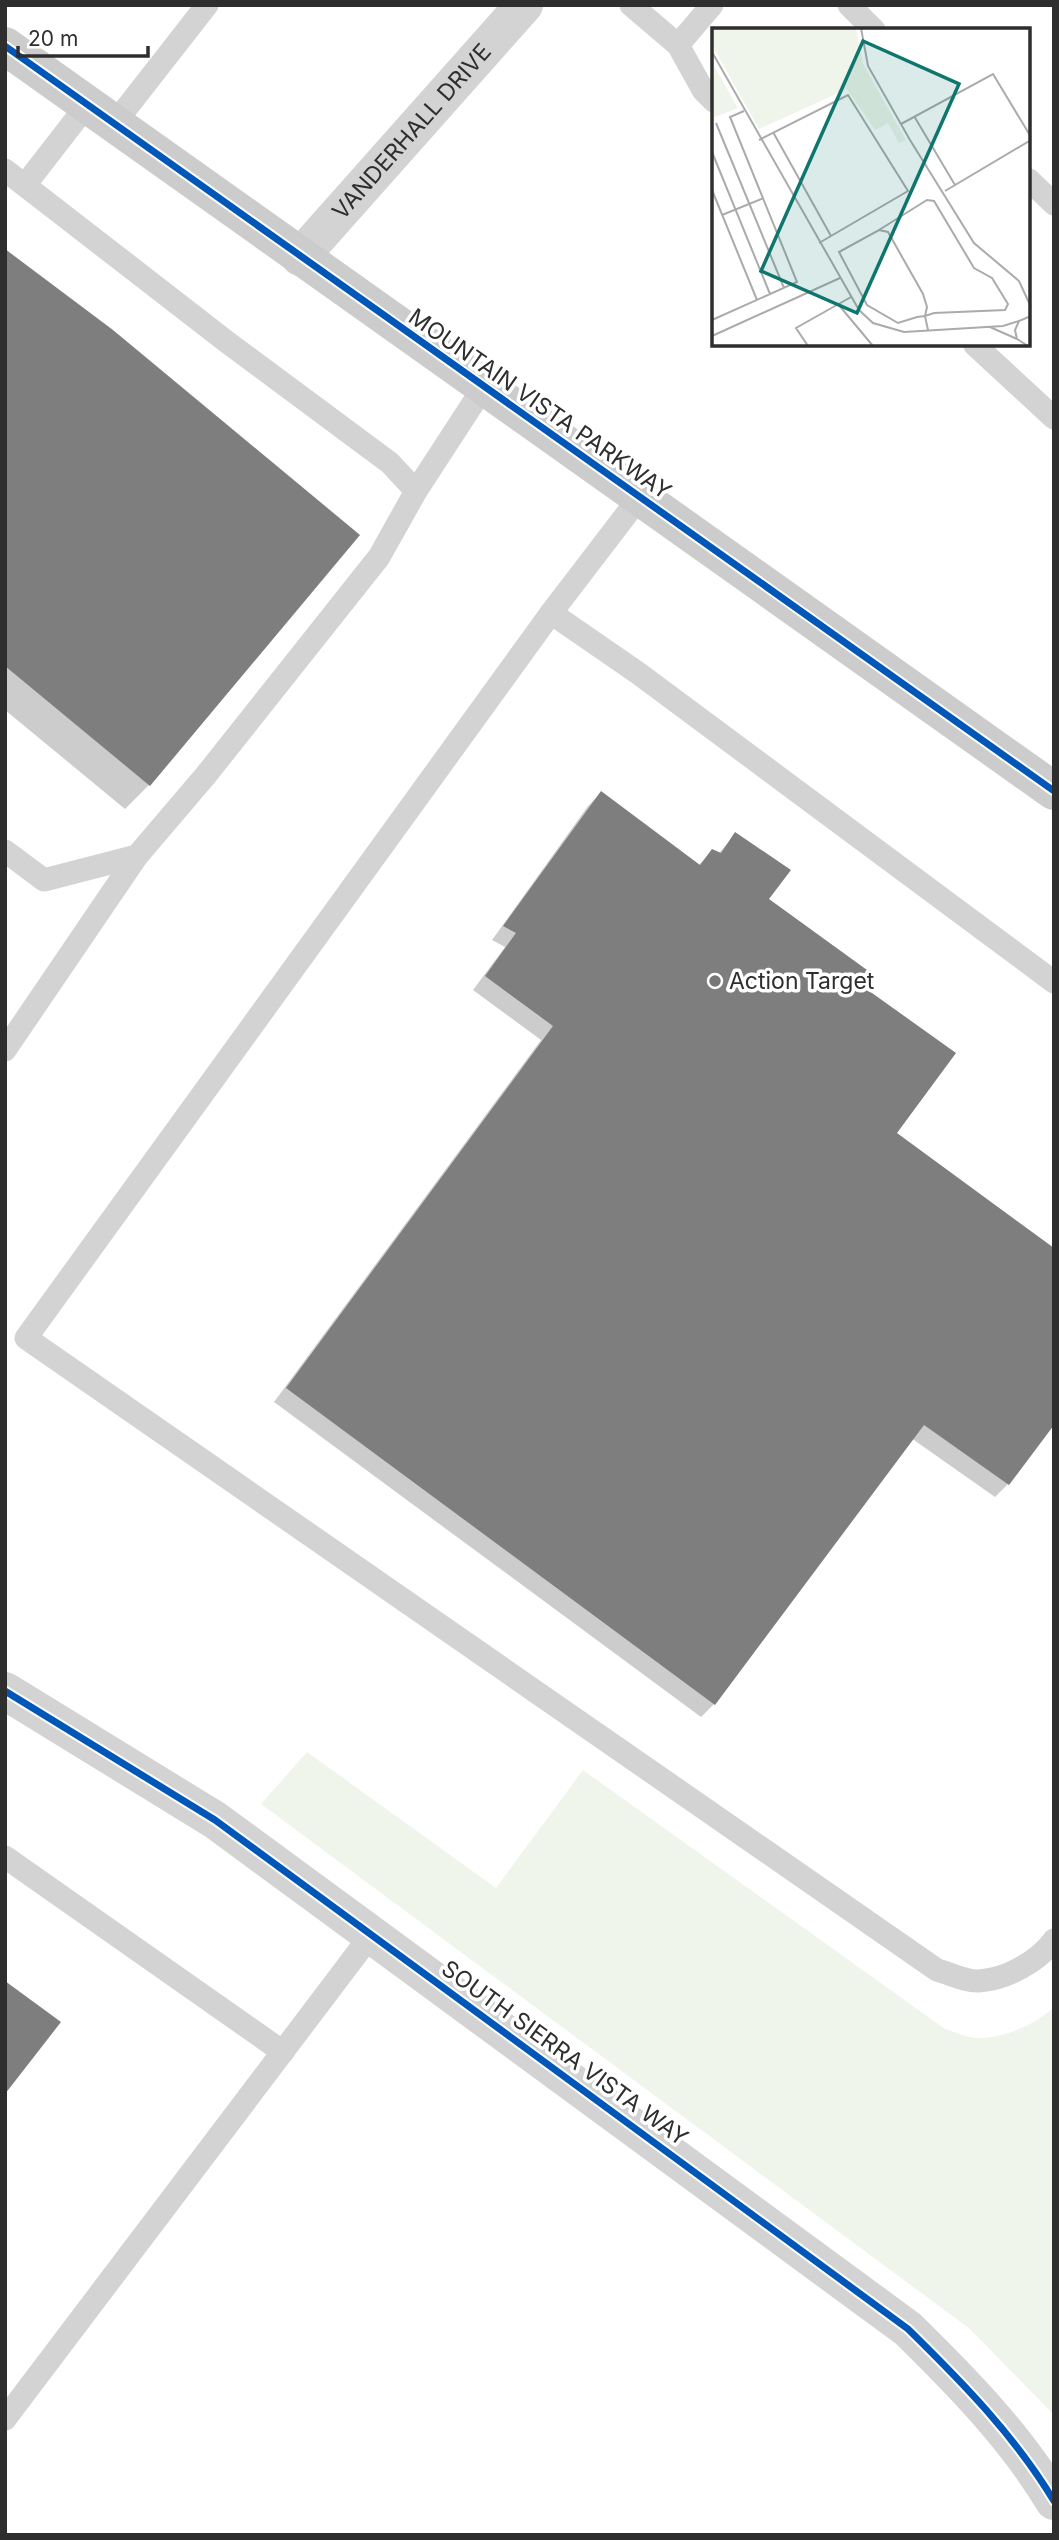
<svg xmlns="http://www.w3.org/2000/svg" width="1059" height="2540" font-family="Inter,sans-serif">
  <rect width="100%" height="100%" fill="#fff"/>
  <path fill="#f0f5eb" d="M307 1752 496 1888 583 1770 945 2029C955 2032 967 2038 977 2038 1002 2039 1037 2024 1054 2007V2415L970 2329 261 1804Z"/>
  <g fill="#0003">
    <path d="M5 251 357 535 149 785 125 809 5 710Z"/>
    <path d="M601 793 698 866 712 851 718 854 736 834 767 899 855 983 895 1134 1008 1484 995 1497 911 1438 714 1704 701 1717 274 1402 541 1040 473 990 505 947 492 940 588 806Z"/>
  </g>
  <g fill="#7e7e7e">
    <path d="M5 249 113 330 360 535 150 786 5 666Z"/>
    <path d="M601 791 700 865 712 849 721 853 735 832 791 870 769 899 867 970 858 983 956 1053 897 1133 1054 1248V1425L1009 1485 924 1425 715 1705 286 1388 553 1026 485 976 516 933 503 926Z"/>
    <path d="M5 1981 61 2022 5 2094Z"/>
  </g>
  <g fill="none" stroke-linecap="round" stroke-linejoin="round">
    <g stroke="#d3d3d3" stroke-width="23">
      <path d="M631 5 678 45"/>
      <path d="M712 5 678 45 703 90 714 101"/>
      <path d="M849 5 874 30"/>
      <path d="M114 124 207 5"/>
      <path d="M5 170 227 342 390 463 416 491 379 557 206 775 137 856 44 880 5 851"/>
      <path d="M1029 180 1054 204"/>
      <path d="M25 185 87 105"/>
      <path d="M975 345 1054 418"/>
      <path d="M416 491 483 388"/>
      <path d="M639 498 551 613 26 1338 937 1970C949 1973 966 1982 979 1981 1006 1979 1038 1962 1054 1940"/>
      <path d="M551 613 638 673 1054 982"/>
      <path d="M5 1050 137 856"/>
      <path d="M5 1857 283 2052"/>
      <path d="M5 2419 371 1935"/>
    </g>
    <g stroke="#d3d3d3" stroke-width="38">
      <path id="s1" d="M300 257 524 5"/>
      <path d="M5 1691 215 1820 908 2329C962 2382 1015 2436 1054 2501"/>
    </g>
    <path stroke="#ccc" stroke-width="38" d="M5 46 1054 791"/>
    <defs>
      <g id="cycleway">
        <path d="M5 46 1054 791"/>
        <path d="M5 1691 215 1820 908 2329C962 2382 1015 2436 1054 2501"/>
      </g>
    </defs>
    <use href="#cycleway" stroke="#fff" stroke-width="11"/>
    <use href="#cycleway" stroke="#0057b8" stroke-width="7"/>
  </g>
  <circle fill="#777" stroke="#fff" stroke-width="2.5" cx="715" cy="981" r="7"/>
  <g text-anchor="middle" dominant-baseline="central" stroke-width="7" stroke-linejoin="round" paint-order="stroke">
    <g font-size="23" fill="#2e2e2e" stroke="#fff">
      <text stroke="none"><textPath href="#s1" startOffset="168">VANDERHALL DRIVE</textPath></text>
      <text transform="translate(540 404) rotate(35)">MOUNTAIN VISTA PARKWAY</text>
      <text transform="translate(565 2053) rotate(36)">SOUTH SIERRA VISTA WAY</text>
    </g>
    <g font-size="23" fill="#2e2e2e" stroke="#fff" text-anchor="start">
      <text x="729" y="981">Action Target</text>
    </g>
  </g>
  <g transform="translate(712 28)">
    <rect width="318" height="318" fill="#fff"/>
    <path d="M0 0H144L151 36 194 112 187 115 176 95 163 102 135 61 47 101 0 17ZM0 34 26 80 0 90Z" fill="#f0f5eb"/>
    <path fill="none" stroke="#ababab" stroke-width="2" d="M149 0 156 38 198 112 262 215 307 253 319 279M0 24 147 282 161 295 192 304 291 298 307 293M202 88 243 157M4 95 72 260M189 96 281 46 319 109M61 104 119 208M47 112 136 67 196 163 107 215M0 124 58 266M0 162 45 272M233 163 319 112M10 187 52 170M167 202 215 172 222 173 262 240 280 250 296 276 293 282 222 285 213 288 205 289 186 295 155 277 127 224 167 202 176 204 211 266 215 279 213 288 216 302M126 276 161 318M0 292 85 254 18 89 32 83M278 299 305 311M0 308 128 250M96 318 84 300 139 269M316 318 305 311 303 302 307 293 319 288"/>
    <path fill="#0f766e" fill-opacity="0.15" stroke="#0f766e" stroke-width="3.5" d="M151 13 247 56 145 285 49 243Z"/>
    <rect width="318" height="318" fill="none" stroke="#2e2e2e" stroke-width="3.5"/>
  </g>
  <rect width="1059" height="2540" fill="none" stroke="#2e2e2e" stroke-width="14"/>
  <path d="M18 46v10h130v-10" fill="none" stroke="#2e2e2e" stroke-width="3.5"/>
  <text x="28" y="46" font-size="21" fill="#2e2e2e" stroke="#ffffff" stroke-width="5" paint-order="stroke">20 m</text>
</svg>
